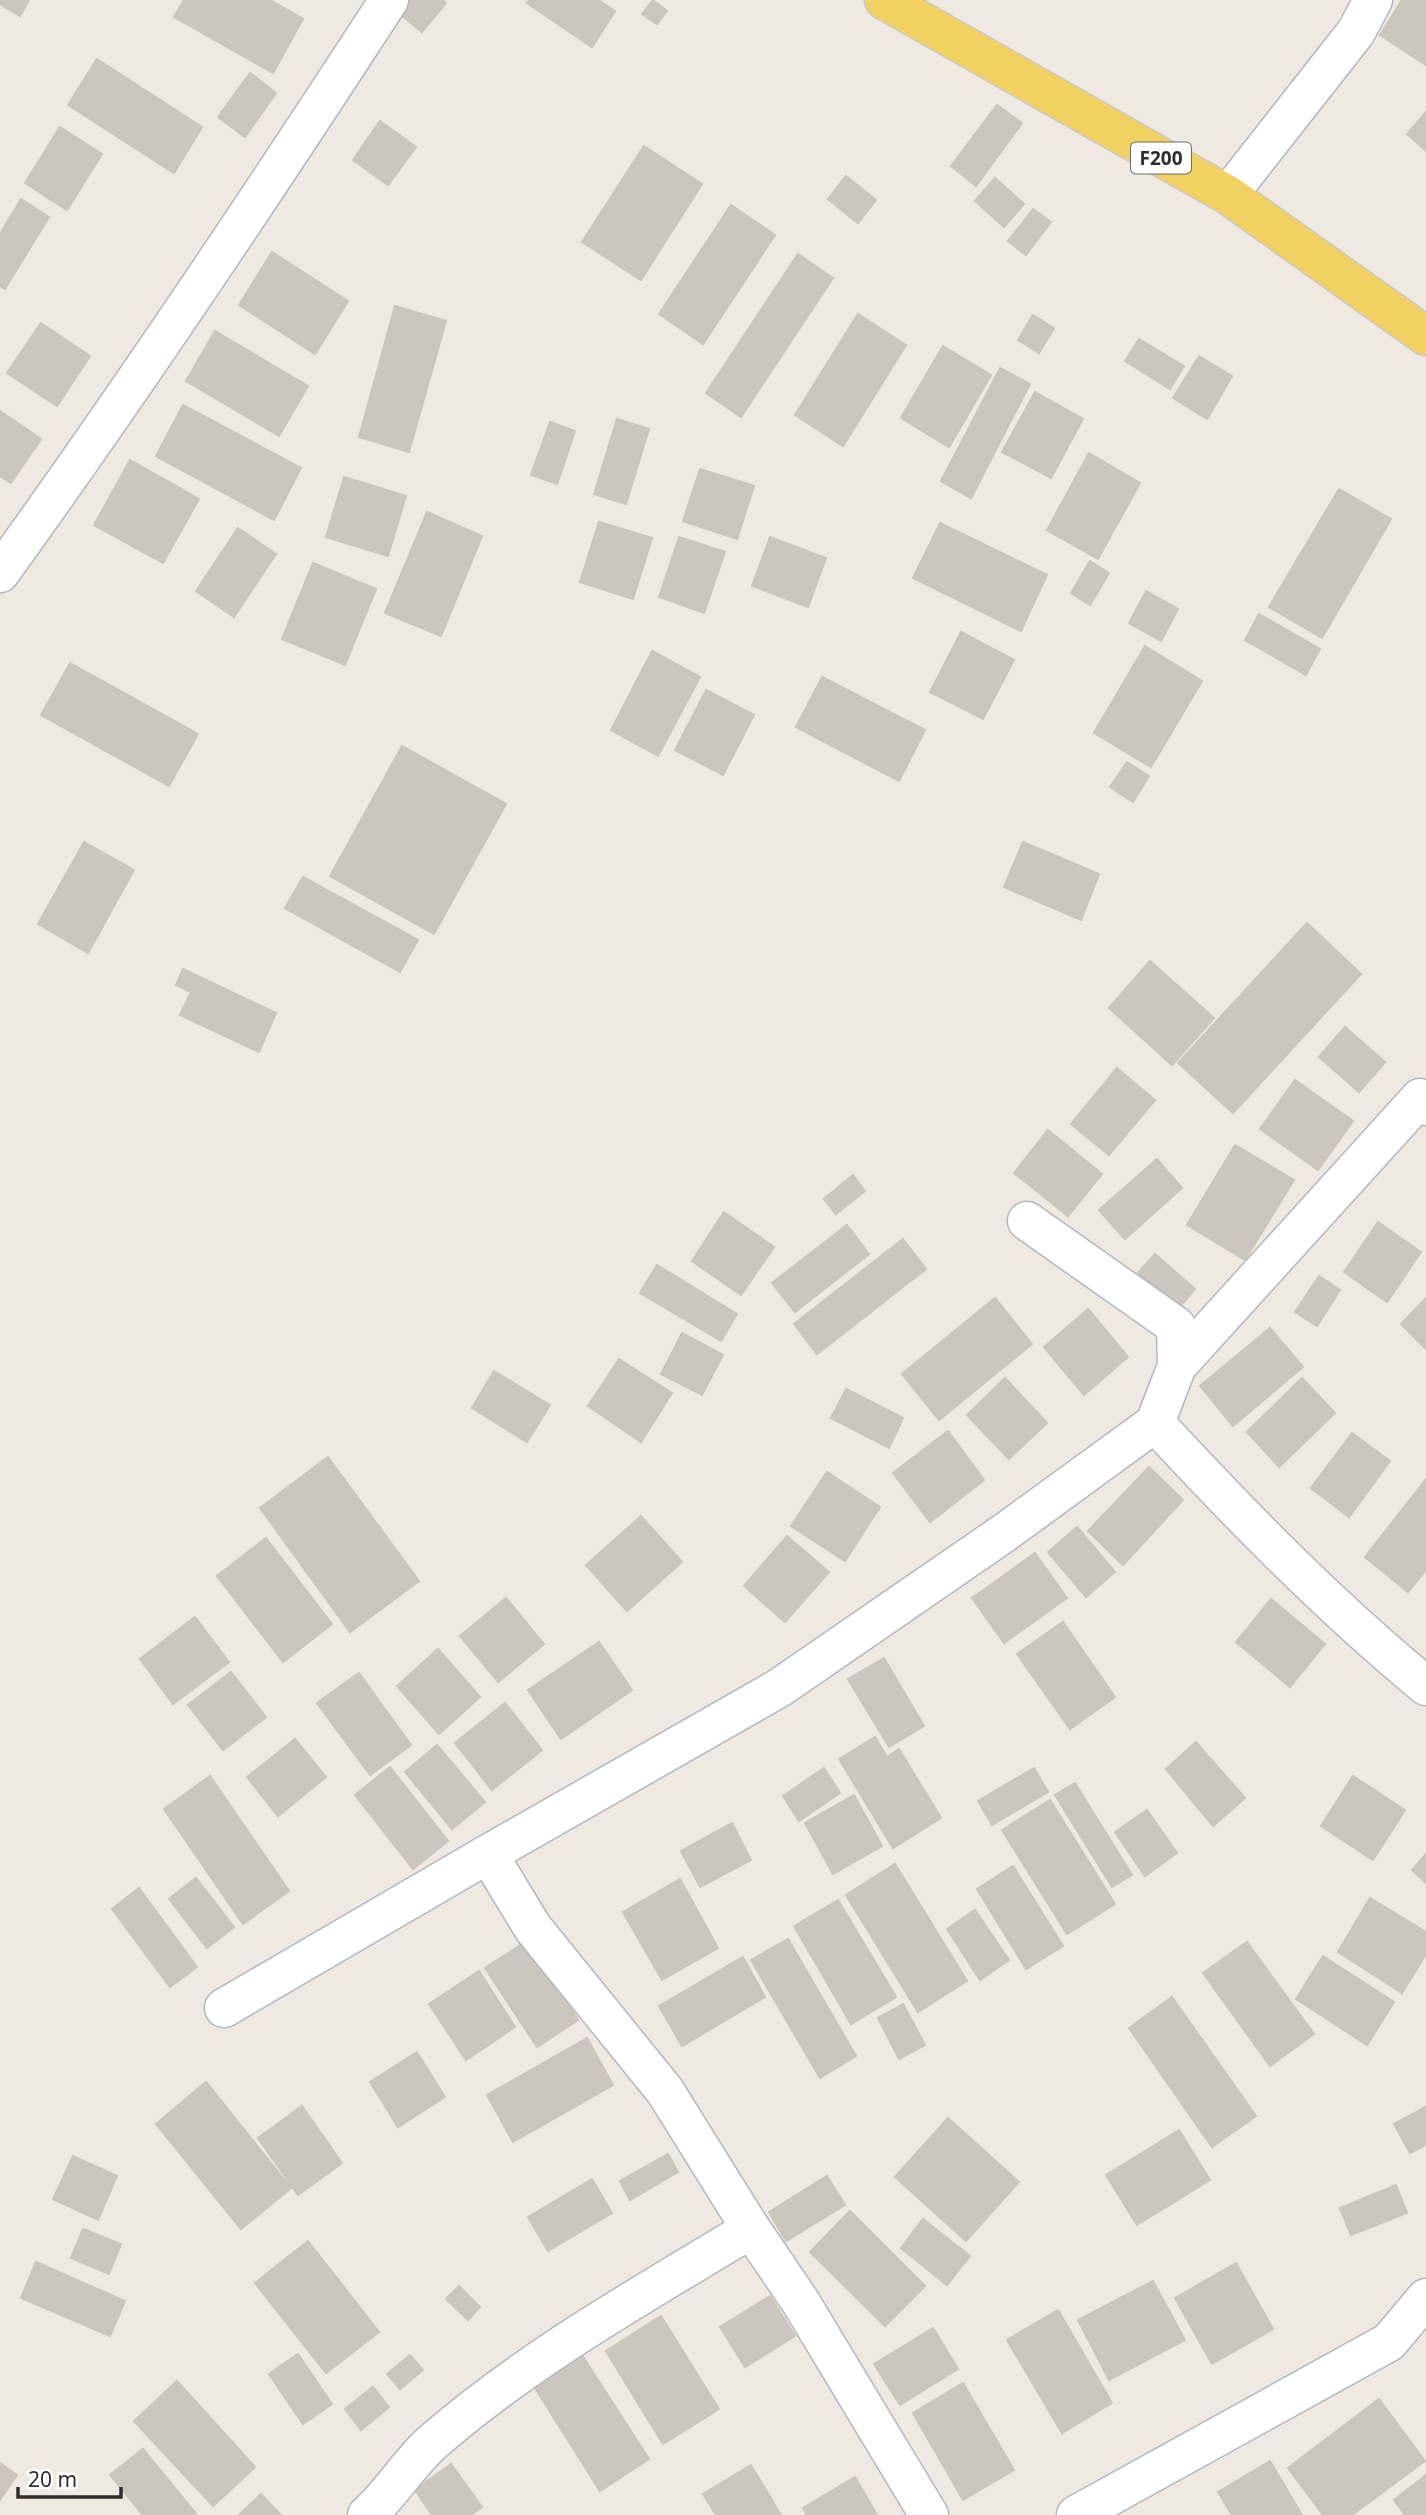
<svg xmlns="http://www.w3.org/2000/svg" width="1426" height="2515" font-family="'Noto Sans',sans-serif">
  <rect width="100%" height="100%" fill="#efe9e1"/>
  <g fill="#cbc7bf" stroke="#cbc5ba" stroke-width="2">
    <path d="M0 0H29L20 16 0 4Z"/>
    <path d="M184 0H270L303 19 273 73 174 17Z"/>
    <path d="M405 0H442L446 3 422 32 396 11Z"/>
    <path d="M530 0H598L615 11 592 47 527 3Z"/>
    <path d="M653 0 667 11 657 24 642 14Z"/>
    <path d="M1402 0H1426V65L1380 35Z"/>
    <path d="M97 59 202 127 174 173 68 105Z"/>
    <path d="M250 73 276 93 245 137 218 117Z"/>
    <path d="M997 105 1022 123 976 186 951 166Z"/>
    <path d="M1426 112V151L1407 134Z"/>
    <path d="M380 121 416 147 388 185 353 160Z"/>
    <path d="M60 127 102 154 67 210 25 183Z"/>
    <path d="M644 146 702 184 641 280 582 242Z"/>
    <path d="M846 176 876 200 858 223 828 199Z"/>
    <path d="M995 178 1024 204 1004 227 975 201Z"/>
    <path d="M21 199 49 217 5 289 0 286V234Z"/>
    <path d="M731 205 775 235 703 344 659 314Z"/>
    <path d="M1033 209 1051 222 1026 255 1008 241Z"/>
    <path d="M272 252 348 301 315 354 239 305Z"/>
    <path d="M798 254 833 278 741 417 706 393Z"/>
    <path d="M395 306 446 321 409 452 359 437Z"/>
    <path d="M858 314 906 345 843 446 795 415Z"/>
    <path d="M1033 315 1054 328 1039 353 1018 340Z"/>
    <path d="M41 323 90 356 57 406 7 373Z"/>
    <path d="M215 331 308 386 279 436 186 381Z"/>
    <path d="M1139 339 1184 366 1170 389 1125 361Z"/>
    <path d="M943 346 991 375 949 447 901 418Z"/>
    <path d="M1199 356 1232 376 1207 419 1173 398Z"/>
    <path d="M1000 368 1030 384 971 498 941 481Z"/>
    <path d="M1035 392 1083 419 1051 478 1002 452Z"/>
    <path d="M183 405 301 468 274 520 156 456Z"/>
    <path d="M0 411 41 439 11 483 0 476Z"/>
    <path d="M617 419 649 429 626 504 594 494Z"/>
    <path d="M550 422 575 431 557 484 531 475Z"/>
    <path d="M1089 453 1140 483 1098 559 1047 530Z"/>
    <path d="M130 460 199 499 163 563 94 525Z"/>
    <path d="M700 469 754 486 737 539 683 521Z"/>
    <path d="M344 477 406 496 388 556 326 537Z"/>
    <path d="M1339 489 1391 519 1322 638 1269 607Z"/>
    <path d="M427 512 482 536 441 636 385 613Z"/>
    <path d="M599 522 652 538 633 599 580 582Z"/>
    <path d="M940 523 1047 575 1021 631 913 578Z"/>
    <path d="M238 528 276 554 234 617 196 591Z"/>
    <path d="M679 537 725 552 704 613 659 597Z"/>
    <path d="M770 537 826 558 808 607 752 586Z"/>
    <path d="M1090 561 1109 573 1090 605 1071 593Z"/>
    <path d="M313 563 376 589 345 665 282 639Z"/>
    <path d="M1146 591 1178 609 1161 641 1129 623Z"/>
    <path d="M1259 614 1320 649 1306 675 1245 640Z"/>
    <path d="M961 632 1014 660 983 719 930 692Z"/>
    <path d="M1145 646 1202 681 1151 767 1094 733Z"/>
    <path d="M652 651 700 677 658 756 611 730Z"/>
    <path d="M70 663 198 734 169 786 41 715Z"/>
    <path d="M822 677 925 730 899 781 796 727Z"/>
    <path d="M706 690 754 715 723 775 675 750Z"/>
    <path d="M402 746 506 804 434 934 330 876Z"/>
    <path d="M1127 762 1149 776 1133 802 1110 787Z"/>
    <path d="M84 842 134 870 88 953 38 924Z"/>
    <path d="M1023 842 1099 874 1081 920 1004 887Z"/>
    <path d="M303 877 418 940 400 972 285 908Z"/>
    <path d="M1307 923 1361 974 1233 1113 1178 1063Z"/>
    <path d="M1150 961 1214 1018 1172 1065 1109 1008Z"/>
    <path d="M183 969 276 1013 259 1052 180 1015 191 992 176 985Z"/>
    <path d="M1345 1027 1385 1062 1359 1092 1319 1057Z"/>
    <path d="M1117 1068 1155 1100 1109 1155 1071 1124Z"/>
    <path d="M1295 1080 1353 1121 1318 1170 1260 1129Z"/>
    <path d="M1048 1130 1102 1174 1068 1216 1014 1173Z"/>
    <path d="M1235 1145 1294 1180 1245 1260 1187 1225Z"/>
    <path d="M1157 1159 1182 1188 1125 1239 1099 1210Z"/>
    <path d="M853 1175 865 1191 836 1214 824 1199Z"/>
    <path d="M724 1212 774 1247 741 1295 692 1261Z"/>
    <path d="M1378 1222 1421 1252 1387 1302 1344 1272Z"/>
    <path d="M847 1225 869 1254 795 1312 772 1283Z"/>
    <path d="M903 1239 926 1269 817 1354 794 1324Z"/>
    <path d="M1155 1254 1195 1289 1179 1308 1138 1273Z"/>
    <path d="M657 1265 737 1314 721 1341 640 1293Z"/>
    <path d="M1319 1276 1340 1290 1317 1326 1295 1312Z"/>
    <path d="M995 1298 1032 1344 939 1420 902 1374Z"/>
    <path d="M1426 1298V1349L1401 1324Z"/>
    <path d="M1088 1309 1128 1357 1084 1395 1044 1347Z"/>
    <path d="M1270 1328 1303 1367 1233 1426 1200 1386Z"/>
    <path d="M682 1333 723 1355 702 1395 661 1374Z"/>
    <path d="M619 1359 672 1393 641 1442 588 1406Z"/>
    <path d="M494 1371 550 1405 527 1442 472 1408Z"/>
    <path d="M1005 1378 1047 1423 1009 1459 967 1415Z"/>
    <path d="M1302 1378 1335 1413 1279 1467 1247 1432Z"/>
    <path d="M846 1389 903 1418 889 1448 831 1418Z"/>
    <path d="M948 1431 984 1480 930 1522 893 1473Z"/>
    <path d="M1352 1433 1390 1461 1349 1517 1311 1488Z"/>
    <path d="M328 1457 419 1581 350 1632 260 1508Z"/>
    <path d="M1149 1467 1183 1500 1123 1565 1088 1531Z"/>
    <path d="M827 1472 880 1507 845 1561 791 1526Z"/>
    <path d="M1426 1479V1570L1408 1592 1365 1557Z"/>
    <path d="M641 1516 682 1562 627 1611 586 1565Z"/>
    <path d="M1077 1527 1115 1572 1086 1597 1048 1552Z"/>
    <path d="M787 1536 829 1572 785 1622 744 1586Z"/>
    <path d="M266 1538 332 1624 283 1662 217 1576Z"/>
    <path d="M1035 1553 1067 1598 1004 1643 972 1598Z"/>
    <path d="M506 1598 544 1644 498 1682 460 1636Z"/>
    <path d="M1271 1599 1325 1644 1290 1687 1236 1642Z"/>
    <path d="M195 1617 229 1662 173 1704 140 1659Z"/>
    <path d="M1063 1622 1115 1697 1070 1729 1017 1654Z"/>
    <path d="M599 1642 632 1690 561 1739 528 1690Z"/>
    <path d="M438 1649 480 1697 439 1734 397 1686Z"/>
    <path d="M884 1658 924 1726 889 1747 848 1679Z"/>
    <path d="M231 1672 266 1717 223 1750 188 1705Z"/>
    <path d="M359 1673 411 1745 370 1775 317 1703Z"/>
    <path d="M505 1703 542 1750 492 1790 455 1743Z"/>
    <path d="M875 1737 887 1757 899 1749 941 1818 893 1848 839 1759Z"/>
    <path d="M295 1739 326 1777 278 1816 247 1777Z"/>
    <path d="M1196 1742 1245 1798 1213 1826 1166 1769Z"/>
    <path d="M437 1745 485 1802 452 1829 405 1772Z"/>
    <path d="M390 1767 448 1841 413 1869 355 1795Z"/>
    <path d="M824 1768 840 1793 799 1821 783 1796Z"/>
    <path d="M1034 1768 1048 1792 992 1825 978 1801Z"/>
    <path d="M210 1776 289 1891 243 1924 164 1809Z"/>
    <path d="M1353 1776 1405 1810 1373 1860 1321 1826Z"/>
    <path d="M1075 1783 1132 1875 1112 1887 1055 1795Z"/>
    <path d="M854 1795 882 1846 833 1874 805 1823Z"/>
    <path d="M1050 1800 1115 1904 1067 1934 1002 1830Z"/>
    <path d="M1147 1810 1177 1853 1145 1876 1115 1832Z"/>
    <path d="M732 1823 751 1860 700 1887 681 1851Z"/>
    <path d="M1426 1854V1883L1412 1870Z"/>
    <path d="M895 1864 967 1981 918 2012 846 1895Z"/>
    <path d="M1013 1866 1063 1946 1026 1969 977 1889Z"/>
    <path d="M196 1878 234 1927 207 1948 169 1899Z"/>
    <path d="M680 1879 718 1948 662 1980 623 1912Z"/>
    <path d="M139 1888 197 1967 170 1987 112 1909Z"/>
    <path d="M1370 1898 1426 1932V1954L1402 1993 1338 1952Z"/>
    <path d="M838 1900 896 1997 851 2024 794 1926Z"/>
    <path d="M975 1910 1009 1960 980 1980 947 1929Z"/>
    <path d="M788 1939 856 2056 820 2078 751 1960Z"/>
    <path d="M527 1941 578 2020 537 2047 485 1968Z"/>
    <path d="M1247 1942 1314 2034 1270 2066 1203 1973Z"/>
    <path d="M1323 1956 1394 2002 1367 2045 1296 1999Z"/>
    <path d="M743 1957 765 1997 682 2046 659 2006Z"/>
    <path d="M479 1971 515 2027 466 2060 429 2004Z"/>
    <path d="M1172 1997 1256 2116 1212 2147 1129 2028Z"/>
    <path d="M903 2004 925 2045 899 2059 878 2018Z"/>
    <path d="M587 2038 613 2085 513 2142 487 2095Z"/>
    <path d="M417 2052 445 2097 398 2127 370 2082Z"/>
    <path d="M206 2082 291 2188 241 2229 156 2124Z"/>
    <path d="M302 2106 342 2163 298 2195 258 2138Z"/>
    <path d="M1426 2107V2145L1410 2153 1394 2124Z"/>
    <path d="M948 2118 1019 2182 966 2241 895 2177Z"/>
    <path d="M1179 2130 1210 2180 1137 2225 1106 2175Z"/>
    <path d="M668 2154 678 2172 630 2200 620 2181Z"/>
    <path d="M73 2156 117 2176 98 2220 53 2199Z"/>
    <path d="M827 2176 845 2205 786 2241 769 2212Z"/>
    <path d="M592 2179 612 2213 548 2251 528 2217Z"/>
    <path d="M1396 2185 1407 2213 1351 2235 1340 2208Z"/>
    <path d="M850 2211 925 2286 885 2326 810 2252Z"/>
    <path d="M923 2219 970 2256 947 2285 901 2248Z"/>
    <path d="M83 2229 121 2244 109 2274 71 2258Z"/>
    <path d="M308 2241 379 2332 326 2373 255 2283Z"/>
    <path d="M36 2262 125 2301 110 2336 21 2298Z"/>
    <path d="M1236 2263 1273 2329 1212 2364 1175 2298Z"/>
    <path d="M1153 2281 1185 2340 1109 2380 1078 2320Z"/>
    <path d="M459 2286 480 2307 468 2320 446 2299Z"/>
    <path d="M770 2296 795 2336 745 2367 720 2327Z"/>
    <path d="M1058 2310 1112 2403 1062 2433 1007 2340Z"/>
    <path d="M661 2316 719 2409 663 2444 606 2351Z"/>
    <path d="M933 2328 958 2369 900 2405 874 2364Z"/>
    <path d="M580 2352 649 2459 600 2491 532 2383Z"/>
    <path d="M298 2354 332 2404 303 2424 269 2374Z"/>
    <path d="M410 2355 423 2370 400 2389 387 2374Z"/>
    <path d="M177 2381 255 2467 213 2506 134 2421Z"/>
    <path d="M963 2383 1014 2470 963 2500 913 2413Z"/>
    <path d="M373 2387 389 2407 361 2430 345 2409Z"/>
    <path d="M1379 2399 1425 2461 1352 2515H1323L1288 2468Z"/>
    <path d="M143 2449 197 2515H143L110 2475Z"/>
    <path d="M1270 2461 1302 2515H1232L1218 2492Z"/>
    <path d="M0 2463 17 2475 0 2500Z"/>
    <path d="M451 2464 482 2507 471 2515H432L415 2490Z"/>
    <path d="M751 2465 781 2515H716L703 2494Z"/>
    <path d="M1426 2475V2515H1405L1394 2500Z"/>
    <path d="M855 2477 877 2515H807L803 2508Z"/>
    <path d="M261 2494 281 2515H239Z"/>
  </g>
  <g fill="none" stroke-linecap="round" stroke-linejoin="round">
    <defs>
      <g id="minor">
        <path d="M1228 195 1356 32 1373 0"/>
        <path d="M0 573C135 386 263 194 389 0"/>
        <path d="M1027 1221 1176 1326 1177 1366 1155 1423C1241 1516 1328 1605 1426 1686"/>
        <path d="M1177 1366 1420 1098 1426 1106"/>
        <path d="M488 1854 779 1688 1004 1533 1155 1423"/>
        <path d="M224 2008 488 1854 533 1928 665 2091 751 2229 800 2301 929 2515"/>
        <path d="M367 2515C392 2493 409 2462 435 2440 531 2357 642 2295 751 2229"/>
        <path d="M1076 2515 1389 2342 1426 2298"/>
      </g>
      <path id="major" d="M884 0 1228 195 1426 336"/>
    </defs>
    <use href="#minor" stroke="#b4b7c1" stroke-width="41"/>
    <use href="#major" stroke="#c9c9c9" stroke-width="41"/>
    <use href="#minor" stroke="#fff" stroke-width="38"/>
    <use href="#major" stroke="#f2d163" stroke-width="38"/>
  </g>
  <g text-anchor="middle" dominant-baseline="central" stroke-width="6" stroke-linejoin="round" paint-order="stroke">
    <rect fill="#fff" stroke="#6d6d6d" stroke-width="2" x="1131" y="142.5" width="60" height="31" rx="5"/>
    <g font-size="19" font-weight="bold" fill="#2e2e2e">
      <text x="1161" y="158">F200</text>
    </g>
  </g>
  <path d="M18 2487v10h103v-10" fill="none" stroke="#2e2e2e" stroke-width="3.5"/>
  <text x="28" y="2487" font-size="21" fill="#2e2e2e" stroke="#ffffff" stroke-width="5" paint-order="stroke">20 m</text>
</svg>
